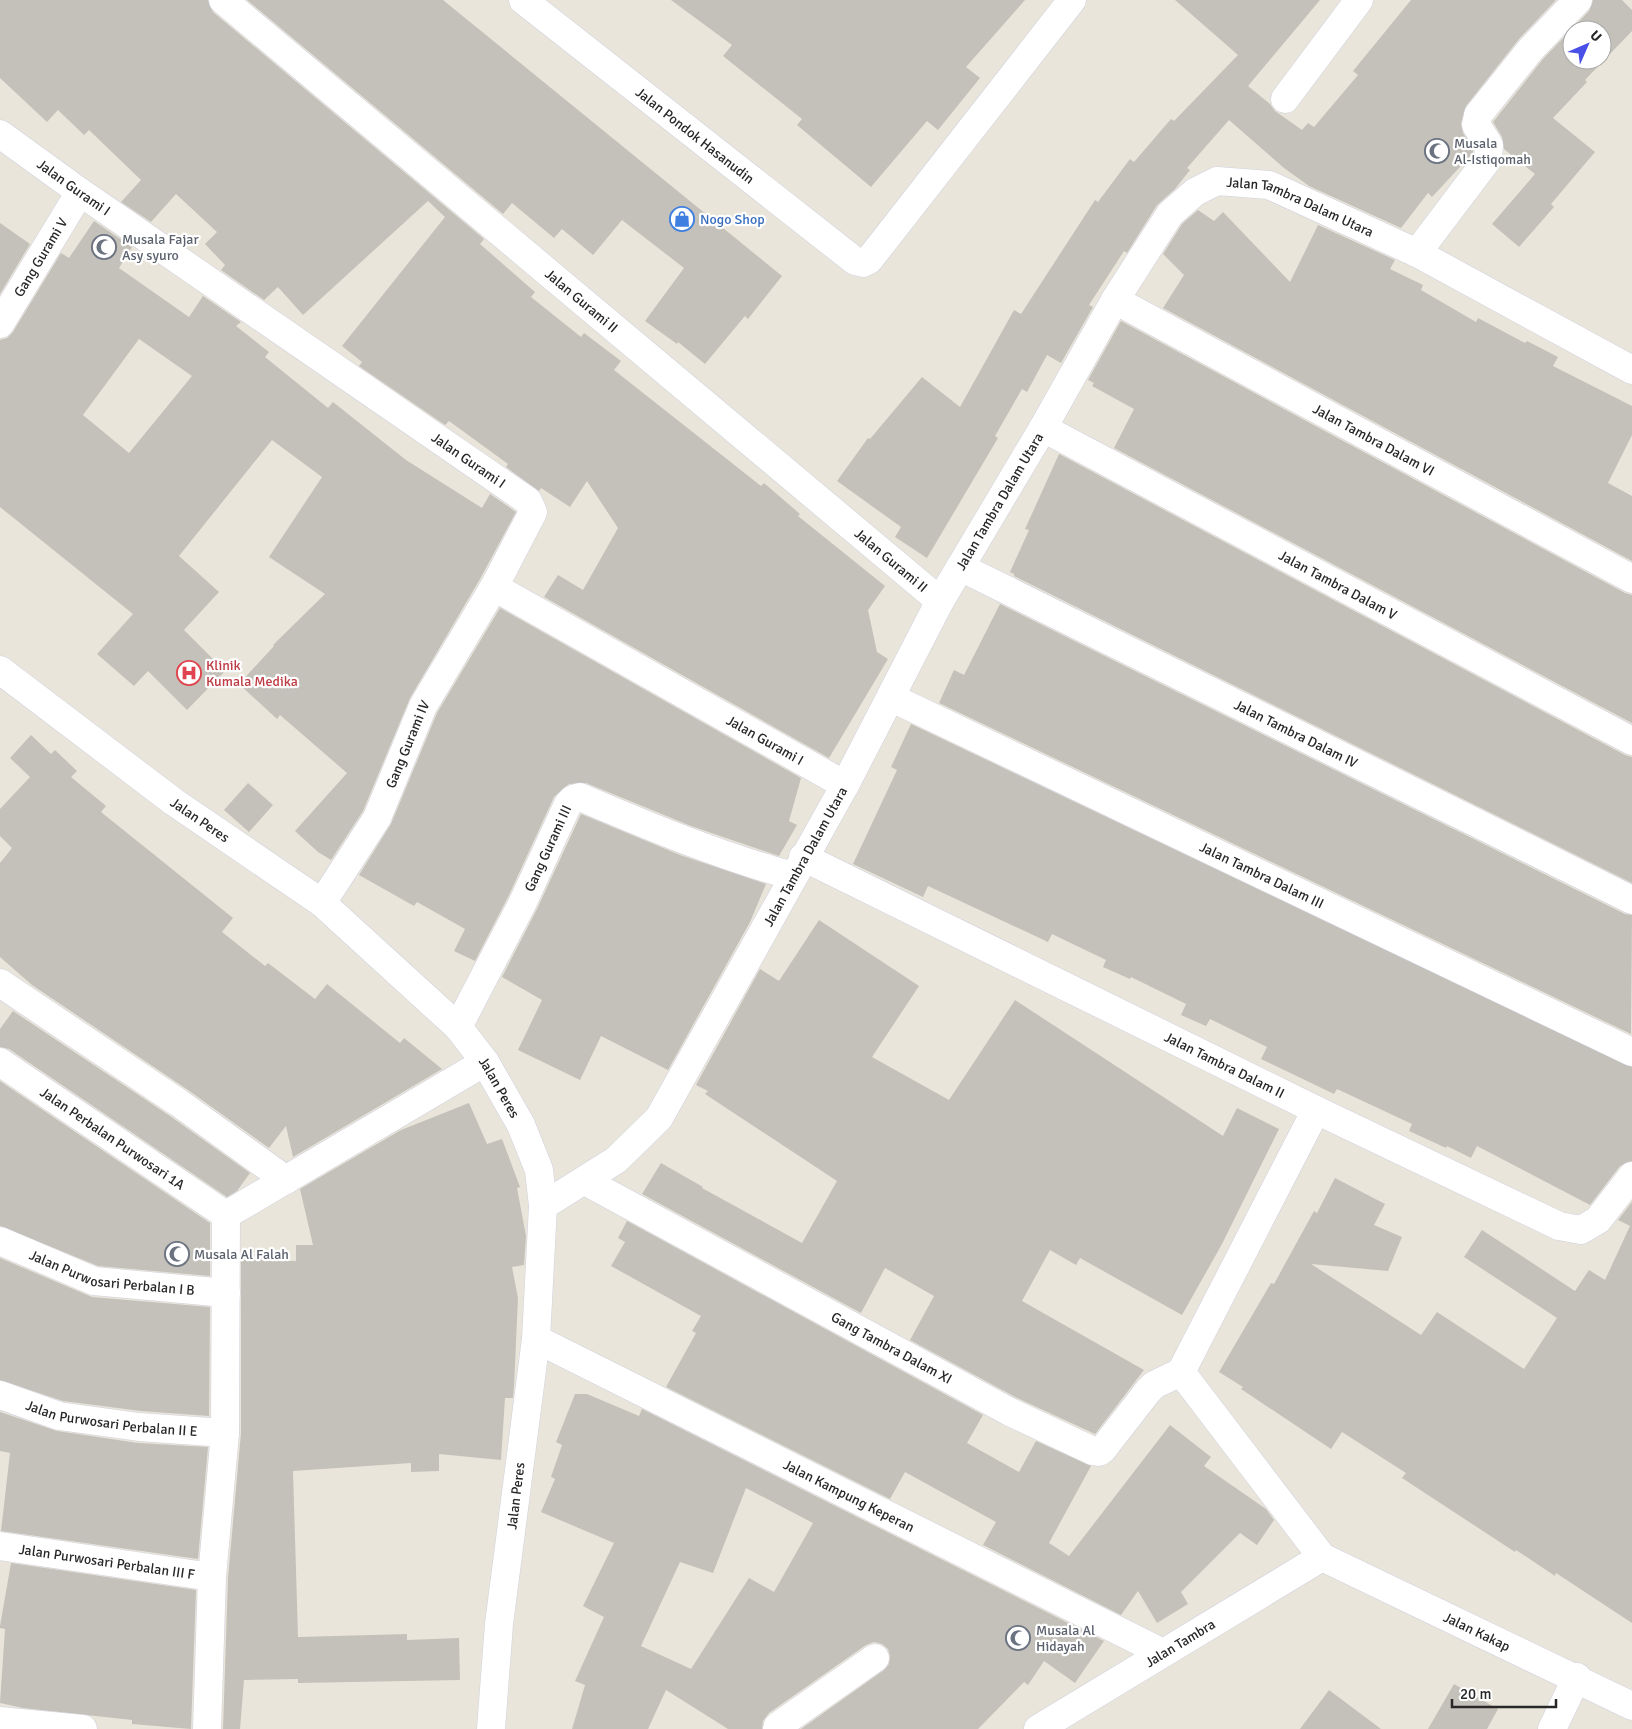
<svg xmlns="http://www.w3.org/2000/svg" width="1632" height="1729" font-family="Signika,sans-serif">
  <rect width="100%" height="100%" fill="#e9e5da"/>
  <g fill="#c4c1ba" fill-rule="evenodd">
    <path d="M0 0H208L213 12 484 239 480 244 535 292 531 297 581 337 584 333 621 361 614 370 761 486 764 483 800 514 798 516 885 586 868 610 877 652 888 659 829 758 544 597 558 575 583 590 618 528 587 481 570 507 541 488 539 491 506 467 508 464 449 421 445 425 359 366 362 362 342 346 445 217 428 201 303 315 278 287 264 300 221 270 225 265 205 244 217 232 176 194 151 222 121 202 141 180 89 130 84 135 58 110 47 122 0 78Z"/>
    <path d="M247 0H443L782 276 748 319 745 316 705 364 678 342 677 344 645 321 684 268 622 220 593 255 562 229 554 238 512 203 503 214Z"/>
    <path d="M671 0H1025L966 67 980 78 938 130 927 121 871 187 797 125 802 119 723 56 732 45Z"/>
    <path d="M1175 0H1320L1248 86 1270 104 1275 111 1302 130 1308 123 1314 127 1358 75 1353 71 1411 0H1556L1519 39 1466 106 1461 123 1463 133 1473 149V153L1432 197 1428 193 1401 228 1309 186 1284 168 1229 120 1187 168 1190 170 1175 189 1157 205 1127 253 1124 251 1089 305 1093 307 1061 363 1047 355 1027 392 1022 389 995 436 998 438 927 558 895 537 901 527 837 481 868 438 870 439 922 377 960 407 1014 310 1021 314 1095 200 1098 202 1130 159 1134 162 1171 119 1174 121 1238 55Z"/>
    <path d="M1593 0H1622L1632 10V31L1585 80 1587 82 1553 118 1595 152 1551 204 1554 207 1519 247 1492 224 1535 174 1504 149 1502 137 1493 122 1543 59 1589 11ZM1572 30H1602V60H1572Z"/>
    <path d="M1198 210 1214 221 1223 212 1290 282 1318 225 1395 260 1390 269 1423 285 1421 290 1476 322 1478 318 1525 343 1527 341 1558 357 1553 366 1632 406V435L1608 483 1632 496V561L1163 308 1184 275 1163 254 1182 224Z"/>
    <path d="M94 221 132 247 119 268 189 317 203 296 241 322 236 326 269 352 265 357 328 408 333 402 406 460 482 508 490 494 516 512 480 579 410 698 363 811 331 860 318 852 295 831 347 773 280 715 277 719 239 684 274 646 273 645 325 594 269 557 322 477 272 440 179 556 219 592 184 630 225 671 187 710 148 671 134 686 97 654 133 614 0 507V340L7 338 13 332 61 253 69 258ZM139 339 192 376 129 453 83 415Z"/>
    <path d="M0 223 30 244 0 294Z"/>
    <path d="M1121 321 1625 593 1632 595V723L1114 448 1134 409 1092 386 1094 383 1088 380Z"/>
    <path d="M1059 454 1625 755 1632 757V883L1014 576V574L1010 572 1029 530 1025 529Z"/>
    <path d="M1000 604 1625 914 1632 915 1631 1034 939 703 954 670 964 675Z"/>
    <path d="M500 608 801 778 789 821 797 825 779 856 691 826 586 783 569 784 554 797 509 895 475 961 454 951 465 929 417 902 414 906 359 875 391 824 437 713Z"/>
    <path d="M911 724 1632 1067V1161L1620 1166 1590 1205 1477 1146 1471 1158 1447 1146 1446 1148 1409 1131 1412 1124 1337 1089 1334 1094 1261 1059 1267 1047 1210 1019 1206 1026 1181 1015 1186 1004 1131 977 1130 979 1103 967 1106 960 1052 934 1048 942 928 886 923 897 853 864 897 770 891 767Z"/>
    <path d="M31 735 51 754 55 750 77 771 71 777 106 806 101 812 233 918 222 932 265 966 268 963 315 999 327 984 400 1043 404 1038 442 1069 293 1157 286 1126 269 1148 188 1090 32 985 0 957V863L12 848 0 836V809L30 777 10 758Z"/>
    <path d="M248 783 273 805 249 832 224 810Z"/>
    <path d="M581 814 680 855 766 884 750 922 668 1070 601 1036 580 1080 518 1050 542 1000 502 977 537 909Z"/>
    <path d="M819 920 919 986 872 1057 949 1100 1015 1000 1223 1136 1237 1108 1279 1129 1222 1244 1182 1315 1080 1258 1076 1265 1050 1250 1022 1301 1144 1370 1095 1434 1017 1398 910 1340 934 1296 885 1268 861 1313 642 1194 661 1163 703 1187 702 1188 802 1243 837 1181 705 1094 708 1091 696 1085 760 969 779 981Z"/>
    <path d="M13 1011 170 1116 250 1173 237 1191 227 1197 9 1049 0 1047V1029Z"/>
    <path d="M0 1081 210 1223V1276L98 1266 0 1226Z"/>
    <path d="M469 1103 487 1144 502 1139 520 1187 517 1188 526 1236 524 1265 512 1267 518 1298 514 1386 513 1398H505L501 1460 439 1454V1471L411 1472V1463L293 1471 298 1637 407 1634V1640L459 1638 460 1680 298 1683V1679L244 1680 240 1729H223L228 1578 241 1433V1259L296 1261V1245H313L300 1189 401 1130Z"/>
    <path d="M1335 1178 1385 1204 1374 1225 1402 1237 1388 1271 1311 1264 1421 1335 1437 1312 1524 1369 1557 1318 1464 1257 1482 1230 1575 1291 1589 1270 1605 1280 1630 1226 1618 1220 1632 1202V1623L1556 1573 1555 1576 1516 1550 1515 1552 1402 1478 1406 1473 1342 1432 1331 1449 1241 1389 1243 1387 1219 1372 1271 1283 1274 1284 1314 1211 1317 1213Z"/>
    <path d="M627 1221 983 1415 967 1443 1019 1472 1036 1441 1091 1466 1049 1543 1069 1556 1170 1425 1211 1457 1204 1466 1266 1509 1274 1520 1257 1545 1240 1533 1181 1592 1188 1604 1157 1623 1138 1591 1121 1615 983 1545 996 1522 905 1472 890 1499 666 1387 696 1333 692 1331 701 1316 611 1266 625 1242 618 1238Z"/>
    <path d="M0 1258 92 1297 210 1307 209 1416 141 1411 63 1401 0 1380Z"/>
    <path d="M575 1394H587L639 1416 642 1409 1104 1641 1075 1683 1044 1661 1028 1685 1024 1682 978 1729H801L884 1670 889 1664 890 1656 888 1649 882 1644 874 1642 866 1645 769 1713 763 1721 762 1729H728L666 1690 648 1729H572L585 1685 575 1681 604 1617 583 1606 614 1543 541 1512 555 1479 551 1477 562 1445 556 1442ZM746 1488 813 1523 774 1592 749 1578 691 1669 641 1646 680 1562 713 1573Z"/>
    <path d="M0 1412 57 1431 138 1443 208 1447 198 1559 1 1531 10 1453 0 1451Z"/>
    <path d="M11 1563 196 1590 191 1729 132 1724V1720L23 1708 0 1703 5 1629 0 1628V1626Z"/>
    <path d="M1454 1684 1498 1709 1487 1729H1428Z"/>
    <path d="M1329 1690 1381 1729H1300Z"/>
  </g>
  <g fill="none" stroke-linecap="round" stroke-linejoin="round">
    <defs>
      <g id="street">
        <path id="s1" d="M223 0 940 601"/>
        <path id="s2" d="M523 0 855 261 863 263 869 260 1072 0"/>
        <path d="M1285 99 1359 0"/>
        <path id="s3" d="M0 134 80 192 528 501 533 512 494 587 845 785"/>
        <path d="M1417 253 1488 159 1489 145 1476 125 1478 115 1531 49 1578 0"/>
        <path id="s4" d="M1115 300 1632 579"/>
        <path id="s5" d="M0 324 80 192"/>
        <path id="s6" d="M1043 428 1632 741"/>
        <path id="s7" d="M960 567 1632 900"/>
        <path id="s8" d="M892 698 1632 1052"/>
        <path id="s9" d="M803 857 1316 1110 1559 1226 1581 1230 1598 1220 1632 1176"/>
        <path id="s10" d="M322 903 377 818 423 706 494 587"/>
        <path d="M0 983 179 1103 286 1180"/>
        <path id="s11" d="M458 1027 523 902 568 804 573 799 580 797C650 827 720 856 793 876"/>
        <path id="s12" d="M0 1062 226 1215"/>
        <path d="M1316 1110 1181 1372 1322 1557"/>
        <path id="s13" d="M585 1181 1010 1412 1093 1451 1099 1452 1103 1449 1148 1391 1154 1385 1181 1372"/>
        <path id="s14" d="M543 1206 616 1160 659 1118 845 785 940 601 1043 428 1115 300 1170 214 1195 192 1217 181 1269 185 1417 253 1632 370"/>
        <path d="M226 1215 485 1062"/>
        <path id="s15" d="M0 1241 94 1281 226 1293"/>
        <path id="s16" d="M536 1339 1163 1653"/>
        <path id="s17" d="M0 1395 59 1416 139 1427 225 1433"/>
        <path id="s18" d="M0 1546 212 1577"/>
        <path d="M0 1721 83 1729"/>
        <path d="M207 1729 212 1577 225 1433 226 1215"/>
        <path d="M777 1729 778 1726 875 1658"/>
        <path d="M1552 1729 1577 1677"/>
      </g>
      <g id="secondary">
        <path id="s19" d="M0 670 174 802 322 903 458 1027 485 1062 521 1125 539 1170 543 1206 536 1339 499 1624 491 1729"/>
        <path id="s20" d="M1038 1729 1322 1557 1632 1706"/>
      </g>
    </defs>
    <use href="#street" stroke="#d0d1df" stroke-width="29"/>
    <use href="#secondary" stroke="#d0d1df" stroke-width="29"/>
    <use href="#street" stroke="#fff" stroke-width="28"/>
    <use href="#secondary" stroke="#fff" stroke-width="28"/>
  </g>
  <defs>
    <symbol id="mosque-ring" viewBox="-11 -11 22 22"><circle r="9.5" fill="#fff" stroke="#6b7280" stroke-width="1.5"/><path d="M3.5-4.9A6 6 0 1 0 3.5 4.9A5 5 0 1 1 3.5-4.9Z" fill="#6b7280"/></symbol>
    <symbol id="shop-ring" viewBox="-11 -11 22 22"><circle r="9.5" fill="#fff" stroke="#3f7fe0" stroke-width="1.5"/><path d="M-5-2.5h2.3a2.7 3.5 0 0 1 5.4 0H5L5.5 6h-11ZM-1.5-2.5h3a1.5 2.3 0 0 0-3 0Z" fill="#3f7fe0"/></symbol>
    <symbol id="hospital-ring" viewBox="-11 -11 22 22"><circle r="9.5" fill="#fff" stroke="#e0444e" stroke-width="1.5"/><path d="M-5-5h3v3.5h4V-5h3V5h-3V1.5h-4V5h-3Z" fill="#e0444e"/></symbol>
  </defs>
  <g fill-rule="evenodd">
    <use href="#mosque-ring" x="1423" y="137" width="28" height="28"/>
    <use href="#shop-ring" x="668" y="205" width="28" height="28"/>
    <use href="#mosque-ring" x="90" y="233" width="28" height="28"/>
    <use href="#hospital-ring" x="175" y="659" width="28" height="28"/>
    <use href="#mosque-ring" x="163" y="1240" width="28" height="28"/>
    <use href="#mosque-ring" x="1004" y="1624" width="28" height="28"/>
  </g>
  <g text-anchor="middle" dominant-baseline="central" stroke-width="4.5" stroke-linejoin="round" paint-order="stroke">
    <g font-size="14" fill="#282828" stroke="#fff">
      <text stroke="none"><textPath href="#s2" startOffset="219">Jalan Pondok Hasanudin</textPath></text>
      <text stroke="none"><textPath href="#s3" startOffset="91">Jalan Gurami I</textPath></text>
      <text stroke="none"><textPath href="#s14" startOffset="1331">Jalan Tambra Dalam Utara</textPath></text>
      <text stroke="none"><textPath href="#s5" startOffset="78">Gang Gurami V</textPath></text>
      <text stroke="none"><textPath href="#s1" startOffset="468">Jalan Gurami II</textPath></text>
      <text stroke="none"><textPath href="#s4" startOffset="294">Jalan Tambra Dalam VI</textPath></text>
      <text stroke="none"><textPath href="#s3" startOffset="571">Jalan Gurami I</textPath></text>
      <text stroke="none"><textPath href="#s14" startOffset="851">Jalan Tambra Dalam Utara</textPath></text>
      <text stroke="none"><textPath href="#s1" startOffset="872">Jalan Gurami II</textPath></text>
      <text stroke="none"><textPath href="#s6" startOffset="334">Jalan Tambra Dalam V</textPath></text>
      <text stroke="none"><textPath href="#s7" startOffset="375">Jalan Tambra Dalam IV</textPath></text>
      <text stroke="none"><textPath href="#s3" startOffset="1051">Jalan Gurami I</textPath></text>
      <text stroke="none"><textPath href="#s10" startOffset="181">Gang Gurami IV</textPath></text>
      <text stroke="none"><textPath href="#s19" startOffset="250">Jalan Peres</textPath></text>
      <text stroke="none"><textPath href="#s11" startOffset="200">Gang Gurami III</textPath></text>
      <text stroke="none"><textPath href="#s14" startOffset="446">Jalan Tambra Dalam Utara</textPath></text>
      <text stroke="none"><textPath href="#s8" startOffset="410">Jalan Tambra Dalam III</textPath></text>
      <text stroke="none"><textPath href="#s9" startOffset="470">Jalan Tambra Dalam II</textPath></text>
      <text stroke="none"><textPath href="#s19" startOffset="655">Jalan Peres</textPath></text>
      <text stroke="none"><textPath href="#s12" startOffset="136">Jalan Perbalan Purwosari 1A</textPath></text>
      <text stroke="none"><textPath href="#s15" startOffset="118">Jalan Purwosari Perbalan I B</textPath></text>
      <text stroke="none"><textPath href="#s13" startOffset="349">Gang Tambra Dalam XI</textPath></text>
      <text stroke="none"><textPath href="#s17" startOffset="115">Jalan Purwosari Perbalan II E</textPath></text>
      <text transform="translate(516 1496) rotate(-83)">Jalan Peres</text>
      <text stroke="none"><textPath href="#s16" startOffset="350">Jalan Kampung Keperan</textPath></text>
      <text stroke="none"><textPath href="#s18" startOffset="108">Jalan Purwosari Perbalan III F</textPath></text>
      <text stroke="none"><textPath href="#s20" startOffset="504">Jalan Kakap</textPath></text>
      <text stroke="none"><textPath href="#s20" startOffset="166">Jalan Tambra</textPath></text>
    </g>
    <g font-size="14" fill="#5b616d" stroke="#fff" text-anchor="start">
      <text x="1454" y="143">Musala<tspan x="1454" dy="16">Al-Istiqomah</tspan></text>
      <text x="122" y="239">Musala Fajar<tspan x="122" dy="16">Asy syuro</tspan></text>
      <text x="194" y="1254">Musala Al Falah</text>
      <text x="1036" y="1630">Musala Al<tspan x="1036" dy="16">Hidayah</tspan></text>
    </g>
    <g font-size="14" fill="#366cbe" stroke="#fff" text-anchor="start">
      <text x="700" y="219">Nogo Shop</text>
    </g>
    <g font-size="14" fill="#be3a42" stroke="#fff" text-anchor="start">
      <text x="206" y="665">Klinik<tspan x="206" dy="16">Kumala Medika</tspan></text>
    </g>
  </g>
  <g transform="translate(1587 45) rotate(45)"><circle r="24" fill="#ffffff" stroke="#a9a9a9"/>
  <path d="M0-4L9 19L0 12L-9 19Z" fill="#4950e8"/>
  <text y="-8" font-size="14" font-weight="bold" text-anchor="middle" fill="#282828">U</text>
  </g>
  <path d="M1452 1699v8h104v-8" fill="none" stroke="#282828" stroke-width="2.5"/>
  <text x="1460" y="1699" font-size="15" fill="#282828" stroke="#ffffff" stroke-width="4" paint-order="stroke">20 m</text>
</svg>
